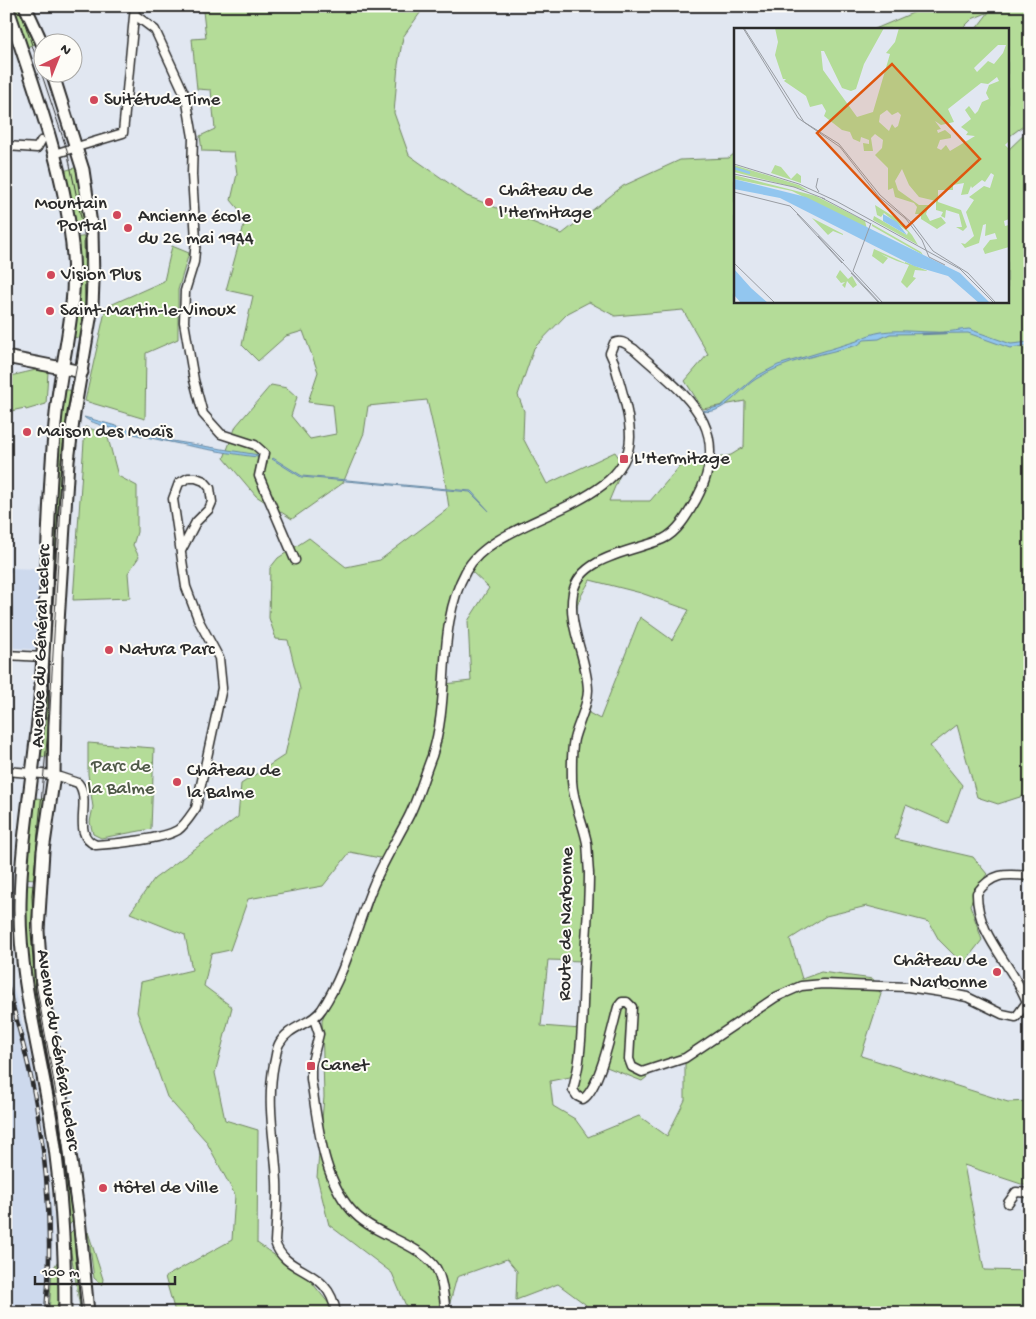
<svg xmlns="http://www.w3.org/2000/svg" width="1036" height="1319" font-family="'Gochi Hand',sans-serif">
  <rect width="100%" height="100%" fill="#e1e7f1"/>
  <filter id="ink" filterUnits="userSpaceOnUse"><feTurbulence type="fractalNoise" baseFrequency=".02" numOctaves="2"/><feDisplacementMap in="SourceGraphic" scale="10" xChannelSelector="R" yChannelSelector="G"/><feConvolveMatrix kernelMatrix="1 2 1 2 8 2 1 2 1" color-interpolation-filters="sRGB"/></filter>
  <g filter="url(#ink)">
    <g fill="#cdd9ed">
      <path d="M6 568 41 569 40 650 6 647V592H11L13 572 6 573Z"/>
      <path d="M6 960 30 1052 46 1142 53 1220 50 1313H8L6 1305Z"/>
    </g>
    <g fill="#b4dc98" stroke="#708462" fill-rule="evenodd">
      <path d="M10 6H22L40 42 24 48Z"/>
      <path d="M187 6H425L403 37 398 65 394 113 409 155 467 196 562 234 623 186 680 160 729 158 735 153V301H1007V151L1030 129V800L1023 796 998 804 977 797 957 725 930 746 962 785 948 823 906 805 895 839 973 857 987 874 977 889 970 905 982 940 963 964 939 940 929 922 867 906 826 916 790 939 802 979 821 972 873 979 881 994 861 1056 1008 1102 1030 1101V1187L964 1165 984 1270 1030 1271V1313H590L585 1304 558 1284 516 1300 517 1271 507 1259 457 1277 447 1313H409L392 1273 329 1225 317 1177 324 1097 322 1020 369 912 385 859 350 852 323 886 248 899 230 950 211 954 204 986 232 1007 215 1073 225 1120 258 1130 257 1243 309 1279 334 1310 326 1313 175 1312 165 1277 232 1240 235 1195 206 1141 167 1097 137 1012 141 982 192 970 185 935 130 913 154 879 238 817 241 784 285 755 300 689 288 640 276 639 269 618 270 568 278 558 309 538 346 567 380 560 449 508 444 474 427 400 368 406 364 433 343 483 292 519 256 496 224 458 236 426 271 385 287 388 297 397 291 416 310 439 336 434 333 405 308 402 318 372 303 331 286 336 258 361 242 345 253 296 226 290 246 218 231 200 237 174 234 152 202 151 200 136 215 129 211 90 197 89 192 39 206 38 203 11ZM589 302 615 316 683 310 708 354 685 381 703 409 745 401 744 447 731 455 680 466 650 501H609L624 465 615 452 547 484 523 438 524 411 518 395 534 348 568 313ZM470 570 489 588 468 621 471 681 445 684 449 608ZM590 580 641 593 689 610 672 640 640 617 600 719 589 713C598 672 577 645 577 609 577 600 586 588 590 580ZM548 960 585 961 581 1029 541 1026ZM685 1059V1100L667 1136 639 1116 588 1137 575 1119 553 1106 550 1081 575 1076 577 1096 591 1094 599 1064 642 1081 658 1068Z"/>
      <path d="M929 6H1030V121L1007 138V29H976L989 12 972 19 962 29H875Z"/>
      <path d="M78 167 89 227 73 229 63 171Z"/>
      <path d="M88 236 90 288 84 339 73 337 74 238Z"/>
      <path d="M172 246 189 253 178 290V339L146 353 145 419 85 401 106 307 164 281Z"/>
      <path d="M36 370 48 372 46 404 26 410 25 408 6 412V377Z"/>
      <path d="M62 389 74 391 54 758 40 756Z"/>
      <path d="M85 427 107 434 118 476 137 486V532L133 545 139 557 128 573 130 598 73 600Z"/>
      <path d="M88 743 154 748 151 829 101 838 93 834 90 822 93 807 88 774Z"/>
      <path d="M35 798 46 799 35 879 24 878 32 807H34Z"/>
      <path d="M27 885 37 886 36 905 75 1218 67 1228 29 992 23 891H27Z"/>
      <path d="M76 1227 83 1311 81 1313 68 1235Z"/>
      <path d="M88 1232 103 1279 102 1285 94 1278Z"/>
      <path d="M60 1257 61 1313H49L52 1271Z"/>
    </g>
    <g fill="#92c6ef" stroke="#6988a1">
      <path d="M969 329 1011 344 1030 342V345L1010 348 968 333 890 334 879 339 864 340 858 345C824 354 786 360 756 379 740 389 723 416 703 411L721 406 757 376 778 365 857 341C881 326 907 332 934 332 945 333 957 330 969 329Z"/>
      <path d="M84 417 166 440 259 455 258 457C233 455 94 430 84 417Z"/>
      <path d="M273 458 302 476 471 491 490 512 470 492 301 477 272 459Z"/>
    </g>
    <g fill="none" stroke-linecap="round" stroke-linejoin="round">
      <path stroke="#6988a1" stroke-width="2.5" d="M922 334 946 333"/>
      <defs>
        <g id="street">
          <path d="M135 15 155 30 186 97 193 137 192 175 196 240 194 262 185 291 184 322 194 380 203 414 221 434 255 445 264 453 259 476 295 560"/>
          <path d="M6 146 37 148 41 141"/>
          <path d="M54 154 123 133 135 6"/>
          <path d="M6 655 43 657"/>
          <path d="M6 771 54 775 78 783C93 801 70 835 96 845 115 844 163 839 178 830 185 825 191 815 196 808L222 688 219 658 199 621 186 587 173 499 179 483 188 478H196L204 481 210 488 212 502 209 509 196 522 181 551"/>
          <path d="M314 1019 319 1034 311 1066V1079C318 1124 322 1182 356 1215 376 1235 420 1244 436 1268 443 1280 444 1299 446 1313"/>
          <path d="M1008 1203 1016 1192 1030 1193"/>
          <path d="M336 1313C329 1266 285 1276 275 1242 276 1222 278 1201 277 1181 275 1141 266 1104 274 1064 276 1057 276 1050 279 1044 289 1025 312 1025 322 1009 346 973 356 927 373 886 383 862 396 841 408 818 418 799 424 776 432 756 452 695 435 628 466 571 496 515 629 509 630 437 630 413 620 385 614 362L610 353 614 343C622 339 627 345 634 349 684 395 736 425 696 500 688 514 678 532 663 539 636 551 579 556 573 593 567 626 587 657 588 690 588 706 578 723 574 739 571 752 572 767 572 781 573 803 583 822 587 843 588 853 588 864 589 873 589 906 586 939 584 971 583 1001 583 1031 579 1060 578 1070 575 1080 573 1090L577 1096 583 1099C600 1088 612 1028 618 1007L622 1002H627L632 1007 629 1059 632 1067 642 1072 685 1058 776 997 801 986 823 984 908 987 947 993 967 997 1002 1014 1016 1017 1027 1002C1013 965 976 935 977 893 993 872 1005 874 1030 876"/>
        </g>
        <g id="secondary">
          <path d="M7 6C33 84 67 175 73 256 77 311 61 361 56 414 46 508 48 605 40 699 35 767 21 836 20 904 19 976 38 1044 50 1114 61 1180 65 1246 65 1313"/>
          <path d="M25 6 42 43"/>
          <path d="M52 72 83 170 92 231 93 281 92 307 74 413 68 461 56 655 54 775 43 851 38 931 42 990 66 1125 79 1218 88 1313"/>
          <path d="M6 357 82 372"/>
        </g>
      </defs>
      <use href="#street" stroke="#2b2b2b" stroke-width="11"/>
      <use href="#secondary" stroke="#2b2b2b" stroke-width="15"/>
      <use href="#street" stroke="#fdfcf7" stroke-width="8"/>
      <use href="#secondary" stroke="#fdfcf7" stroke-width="11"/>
      <path stroke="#2b2b2b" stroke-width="1" d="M19 6 67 150 84 232 85 302 78 359 65 429 50 710 32 895 35 978 58 1104 84 1313"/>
      <defs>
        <path id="rail" d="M6 981C18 1025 31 1070 38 1115 49 1180 52 1247 46 1313"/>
      </defs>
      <use href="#rail" stroke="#2b2b2b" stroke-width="4.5"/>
      <use href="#rail" stroke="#fdfcf7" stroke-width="2.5" stroke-dasharray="8" stroke-linecap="butt"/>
    </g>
  </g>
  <g fill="#d1495b" stroke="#fdfcf7" stroke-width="2">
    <circle cx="94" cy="100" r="5"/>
    <circle cx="489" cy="202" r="5"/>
    <circle cx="117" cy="215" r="5"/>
    <circle cx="128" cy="228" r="5"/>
    <circle cx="51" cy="275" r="5"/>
    <circle cx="50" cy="311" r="5"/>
    <circle cx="27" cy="432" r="5"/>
    <rect x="619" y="454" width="10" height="10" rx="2.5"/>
    <circle cx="109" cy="650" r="5"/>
    <circle cx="177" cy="782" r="5"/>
    <circle cx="997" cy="972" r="5"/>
    <rect x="306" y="1061" width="10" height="10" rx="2.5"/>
    <circle cx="103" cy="1188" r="5"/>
  </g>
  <g text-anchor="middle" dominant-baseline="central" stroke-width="4" stroke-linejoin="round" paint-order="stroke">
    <g font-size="19" fill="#2b2b2b" stroke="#fdfcf7" text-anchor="start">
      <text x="104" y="100">Suitétude Time</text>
      <text x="499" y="191">Château de<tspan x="499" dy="22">l'Hermitage</tspan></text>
      <text x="107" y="204" text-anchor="end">Mountain<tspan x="107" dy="22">Portal</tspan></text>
      <text x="138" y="217">Ancienne école<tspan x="138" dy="22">du 26 mai 1944</tspan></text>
      <text x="61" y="275">Vision Plus</text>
      <text x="60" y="311">Saint-Martin-le-Vinoux</text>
      <text x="37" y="432">Maison des Moaïs</text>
      <text x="634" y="459">L'Hermitage</text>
      <text x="119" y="650">Natura Parc</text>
      <text x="187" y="771">Château de<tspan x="187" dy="22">la Balme</tspan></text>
      <text x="987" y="961" text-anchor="end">Château de<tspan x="987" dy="22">Narbonne</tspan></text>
      <text x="321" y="1066">Canet</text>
      <text x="113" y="1188">Hôtel de Ville</text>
    </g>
    <g font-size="19" fill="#2b2b2b" stroke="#fdfcf7">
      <text transform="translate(42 646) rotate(-88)">Avenue du Général Leclerc</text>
      <text transform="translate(567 924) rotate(-89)">Route de Narbonne</text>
      <text transform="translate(57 1050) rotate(81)">Avenue du Général Leclerc</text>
    </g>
    <g font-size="19" fill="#4d5746" stroke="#fdfcf7">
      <text x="121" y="767">Parc de<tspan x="121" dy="22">la Balme</tspan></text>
    </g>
  </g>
  <g transform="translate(734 28)">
    <rect width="275" height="275" fill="#e1e7f1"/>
    <path d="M41 0H150L130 36 122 61 117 63 108 60 90 23H87L89 42 123 89 139 84 156 26 152 25 161 14 165 0H275V113L271 117 275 121V191L270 193 271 198 275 197V219L251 226 249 221 256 212 263 211 261 205 251 208 252 196 249 197 245 215 231 220 227 215 231 216 240 208 232 184 240 172 235 169 250 158 256 160 260 147 257 145 251 154 248 152 238 160 237 158 234 166 227 167 230 155 219 157V162H204V174L227 182 233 199 229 203 222 199H228L225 186 212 182 211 190 207 188 209 184 202 182V173L185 169 175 157 168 141 161 153 164 162 185 177H195L192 186 196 193 207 189 212 195 203 201 187 191V186H181L183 179 180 175 161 169 159 160 154 162V140L141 127 148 120 149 112 141 106 137 110 139 123H130L129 115 135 116V112L127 109 126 114 119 111 116 104 108 102 90 88 92 83 88 76 76 79 72 68 50 53 52 51H49L41 27 44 14ZM264 17H272L269 25 260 36 254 33 243 44 240 40 244 36ZM263 49 265 53 255 57 252 65 255 71 248 74 244 83 241 86 235 78 231 82 237 91 227 99 234 104 232 107 241 108 216 123 212 117 207 122 203 120 206 112 217 110V107L211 102 204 105 203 102 207 101 201 93 207 97 220 94 214 81 247 55 254 56ZM153 82 158 87 164 84 167 87 164 98 161 100 158 96 155 103 145 94 146 87ZM0 137 65 157 75 163 0 144ZM41 137 47 139 57 151 63 145 67 148V155L37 145ZM0 147 82 168 131 193 133 201 58 163 0 151ZM141 177 165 192 178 207 184 217 139 192 140 188 173 207 174 204 150 185 147 189 143 187ZM78 190 109 206V207L99 203 94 207ZM138 196 187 224 189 227 138 198ZM140 221 171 235V234L194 243 181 242 179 249 182 250 173 260 167 254 175 237 163 233 147 226 154 230 149 236 138 228ZM106 242 114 251 118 248 123 257 119 260 113 253 111 260 108 257 111 254 107 255 102 249Z" fill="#b4dc98" fill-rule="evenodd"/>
    <path d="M0 151 72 169 226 245 256 275H245L214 248 180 238 46 170 0 161ZM149 186 163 194 173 207 149 193ZM0 241 17 260 34 275H7L0 267Z" fill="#92c6ef"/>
    <path fill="none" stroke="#92c6ef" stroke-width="2.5" d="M0 140 16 145"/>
    <path fill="none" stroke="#989ca2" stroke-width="1" d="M9 0 64 90 106 119 145 169 172 191 188 212M10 0 70 94 105 116 146 167 178 195 199 223 234 245 262 275M0 136 65 156 102 173 226 241 260 275M0 146 60 159 91 171M84 150 82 159 85 164M0 164 56 178 110 233M88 170 137 196M63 186 108 235M84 208 146 275M188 212 195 229 211 237M0 235 41 275M119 243 149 275M119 243 137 195M117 245 145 275"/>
    <path fill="#df570e" fill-opacity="0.15" stroke="#df570e" stroke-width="2.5" d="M158 36 246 131 172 200 83 105Z"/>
    <rect width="275" height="275" fill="none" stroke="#2b2b2b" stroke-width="2.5"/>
  </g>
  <rect width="1036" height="1319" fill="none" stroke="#fdfcf7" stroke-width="25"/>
  <rect x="12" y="12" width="1011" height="1294" fill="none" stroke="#2b2b2b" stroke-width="2" filter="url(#ink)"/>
  <g transform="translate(58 58) rotate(43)"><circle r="24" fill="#fdfcf7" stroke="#a9a8a5"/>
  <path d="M0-4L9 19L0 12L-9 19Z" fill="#d1495b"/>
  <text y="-8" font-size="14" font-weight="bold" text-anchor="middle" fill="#2b2b2b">N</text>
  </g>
  <path d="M35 1276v8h140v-8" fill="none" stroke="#2b2b2b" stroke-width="2.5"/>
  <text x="42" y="1276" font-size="15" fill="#2b2b2b" stroke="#fdfcf7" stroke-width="4" paint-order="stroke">100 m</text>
</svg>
